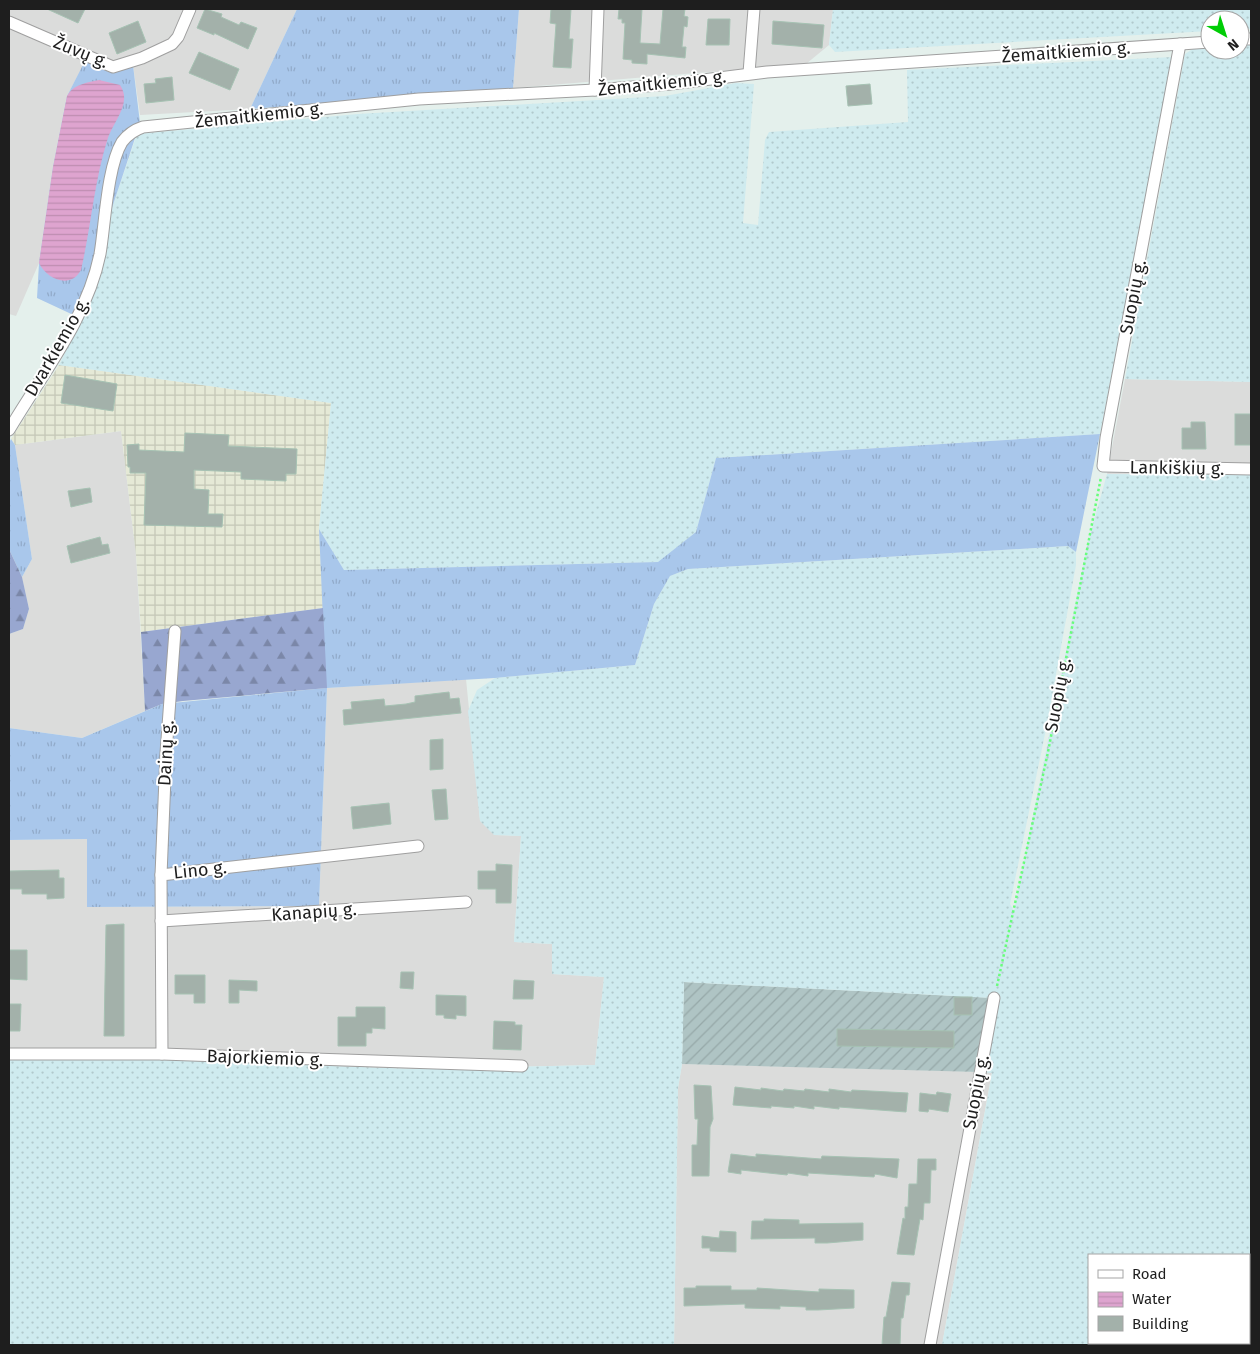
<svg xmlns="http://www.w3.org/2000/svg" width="1260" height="1354" font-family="'Fira Sans',sans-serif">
  <defs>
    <pattern id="industrial-grid" width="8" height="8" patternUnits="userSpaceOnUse" patternTransform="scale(1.25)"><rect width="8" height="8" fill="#e5e9d6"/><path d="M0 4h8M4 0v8" fill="none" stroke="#c4c7b7"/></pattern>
    <pattern id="construction-furrows" width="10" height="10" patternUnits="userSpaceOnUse" patternTransform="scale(1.25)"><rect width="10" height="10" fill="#afc4c4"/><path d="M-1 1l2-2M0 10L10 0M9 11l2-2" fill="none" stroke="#96a8a8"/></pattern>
    <pattern id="farmland-dots" width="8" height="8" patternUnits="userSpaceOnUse" patternTransform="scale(1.25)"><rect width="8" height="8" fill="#cfebef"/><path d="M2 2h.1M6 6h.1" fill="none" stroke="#b1c9cc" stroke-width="1.8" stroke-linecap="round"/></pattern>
    <pattern id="grass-tufts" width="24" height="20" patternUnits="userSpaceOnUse" patternTransform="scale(1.25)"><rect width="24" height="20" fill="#a9c7eb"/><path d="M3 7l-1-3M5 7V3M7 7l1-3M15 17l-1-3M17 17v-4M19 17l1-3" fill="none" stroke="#91aac9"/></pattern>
    <pattern id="forest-firs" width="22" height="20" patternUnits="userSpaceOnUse" patternTransform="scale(1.25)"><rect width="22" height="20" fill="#98a7d0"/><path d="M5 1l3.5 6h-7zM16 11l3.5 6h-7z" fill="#7b87a8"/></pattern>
    <pattern id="water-rules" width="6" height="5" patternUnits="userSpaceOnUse" patternTransform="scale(1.25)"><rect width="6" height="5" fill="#dea4cf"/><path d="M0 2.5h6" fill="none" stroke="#be8db1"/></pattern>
  </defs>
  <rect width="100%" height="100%" fill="#e4f0ec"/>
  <g fill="#dbdcdb">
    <path d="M9 9H297L250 109 140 115 133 65 109 72 85 62 67 96 53 167 39 263 16 316 9 314Z"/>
    <path d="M519 9H833L829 45 806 64 513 88Z"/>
    <path d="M1125 379 1251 382V475L1107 474Z"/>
    <path d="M121 431 136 555 145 711 82 738 9 728V634L23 629 29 609 22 577 32 559 15 445Z"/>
    <path d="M466 679 480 820 495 835 521 836 514 942 552 944 553 974 604 977 595 1065 415 1069 9 1057V840L87 839V907L319 906 327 688Z"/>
    <path d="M682 1064 992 1072 942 1345H674L678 1088Z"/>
  </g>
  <path fill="url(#industrial-grid)" d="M59 365 331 403 319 529 323 608 141 632 136 555 121 431 15 445 11 439Z"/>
  <path fill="url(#construction-furrows)" d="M684 982 994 998 979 1072 682 1064Z"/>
  <g fill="url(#farmland-dots)" fill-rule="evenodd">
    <path d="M833 9H1251V29H1240V20H1210V31L835 52 829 45Z"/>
    <path d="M1251 43V382L1125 379 1185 54 1194 48 1210 47V50H1240V44Z"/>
    <path d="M1173 57 1100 434 716 458 696 532 659 562 344 570 319 529 331 403 59 365 96 290 112 208 137 134 358 114 665 96 736 83 754 84 743 223 758 225 765 140 769 132 908 122 907 70Z"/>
    <path d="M1107 474 1251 475V1345H942L992 1073 979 1072 994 998 684 982 682 1064 678 1088 674 1345H9V1057L48 1056 415 1069 595 1065 604 977 552 974V944L514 942 521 836 494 835 480 821 468 711 477 690 495 678 635 665 654 604 670 576 688 569 1069 546 1076 552V565L1046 729 1010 904 1014 911 1087 546ZM1089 1255H1249V1343H1089Z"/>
  </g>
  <g fill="url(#grass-tufts)">
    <path d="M297 9H519L513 88 250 109Z"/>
    <path d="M85 61 109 72 133 65 140 123 112 208 96 290 82 319 37 298 39 263 53 167 67 96Z"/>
    <path d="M1100 434 1076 552 1068 546 688 569 670 576 654 604 635 665 495 678 327 688 319 906 87 907V839L9 840V728L82 738 162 704 326 688 319 529 344 570 658 562 696 532 716 458Z"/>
    <path d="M11 439 15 445 32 559 22 577 9 549V443Z"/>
  </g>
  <g fill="url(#forest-firs)">
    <path d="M9 549 22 577 29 609 23 629 9 634Z"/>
    <path d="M323 608 327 688 183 701 162 704 145 711 141 632Z"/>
  </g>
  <path fill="url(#water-rules)" d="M99 80 120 85C133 104 112 122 107 141 94 183 91 227 81 270 71 289 47 280 39 263L53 167 67 96C74 84 86 83 99 80Z"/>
  <g fill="#a3b1aa" stroke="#a6c2b3">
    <path d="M47 9H85L78 23Z"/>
    <path d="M205 9 222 14 221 17 239 25 241 22 257 28 248 49 214 33V35L197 28Z"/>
    <path d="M551 9H571L569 39H573L571 68 553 67 556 24 550 23Z"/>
    <path d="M619 9H642L640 43 660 44 663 9H685L684 16 688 17 687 27 684 26 682 47H686L685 58 647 54V64L632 63V60L623 59 625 23H622V19H618Z"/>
    <path d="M708 19H730L729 45H706Z"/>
    <path d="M138 21 146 42 117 54 109 33Z"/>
    <path d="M773 21 824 25 822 48 772 44Z"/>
    <path d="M199 52 239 69 230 90 189 73Z"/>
    <path d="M172 77 174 100 146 103 144 84 156 83 155 79Z"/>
    <path d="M870 84 872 104 848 106 846 86Z"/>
    <path d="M65 375 117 384 113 411 61 403Z"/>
    <rect x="1235" y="414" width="16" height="31"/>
    <path d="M1191 422H1205L1206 449H1182V428H1191Z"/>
    <path d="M185 433 229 435 228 446 297 449 296 474H286V481L241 479V472L194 470V489L209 490 208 514H223L222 527 144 525 146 473H130V467H128L127 445 139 444V450L184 452Z"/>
    <path d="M90 488 92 502 71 507 68 491Z"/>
    <path d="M100 537 102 545 108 544 110 553 71 563 67 546Z"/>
    <path d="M449 692 450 699 459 698 461 713 344 725 343 710 352 709 351 702 384 699 385 706 406 704 415 702V696Z"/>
    <path d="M443 739V769L430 770V740Z"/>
    <path d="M446 789 448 819 435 820 432 790Z"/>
    <path d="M389 803 391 824 353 829 351 807Z"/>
    <path d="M496 864 512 865 511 903H496V889H478V871H496Z"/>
    <path d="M59 870V878H64V898L47 899V894H22V889H9V871Z"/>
    <path d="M124 924V1036H104L106 925Z"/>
    <path d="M9 950H27V980L9 979Z"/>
    <path d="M401 972H414L413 989 400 988Z"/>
    <path d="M175 975H205V1003H194V994H175Z"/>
    <path d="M229 980 257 981V991L239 990V1003H229Z"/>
    <path d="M514 980 534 981 533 999H513Z"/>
    <path d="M436 995 466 996V1016L456 1015V1019L444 1018V1015H436Z"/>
    <rect x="954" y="997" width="18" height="18"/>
    <path d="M9 1004H21L20 1031H9Z"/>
    <path d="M356 1007H385V1029L372 1028V1033H366V1046H338V1017H356Z"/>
    <path d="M494 1021 515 1022V1025H522L521 1050 493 1049Z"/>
    <path d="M837 1029 954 1031V1048L837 1046Z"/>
    <path d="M694 1085 711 1086 713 1119 710 1127 709 1176H692V1145H697L698 1119H695Z"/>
    <path d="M735 1087 761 1090V1088L783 1091 784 1089 804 1091 805 1089 829 1092V1089L851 1092 852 1090 908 1093 906 1112 839 1107V1109L814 1106V1109L794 1106V1108L771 1106V1108L733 1105Z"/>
    <path d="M937 1092 951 1094 948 1112 929 1109 928 1112 919 1111 920 1093 936 1095Z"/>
    <path d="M731 1154 756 1157V1154L821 1159 822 1156 899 1159 897 1178 875 1174 874 1177 808 1173V1176L788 1173 787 1175 741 1170V1174L728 1172Z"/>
    <path d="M918 1159H936V1170H931L930 1203H924L923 1220 920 1219 914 1255 897 1254 903 1218 905 1219V1207H908L909 1184H917Z"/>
    <path d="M764 1219 799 1220V1224L863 1223V1240L827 1243H815V1238L751 1239 752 1221H764Z"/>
    <path d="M720 1231 736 1232V1252L710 1251V1248H702V1236L719 1238Z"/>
    <path d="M892 1282 910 1283 909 1295H906L903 1318H901L900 1345H882L884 1317H886Z"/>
    <path d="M696 1286H731V1290H757V1288L819 1292V1289L854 1290V1308L818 1310H806V1307L780 1306V1309L745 1308V1304L684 1306V1288H696Z"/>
  </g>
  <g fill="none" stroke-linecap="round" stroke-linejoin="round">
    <defs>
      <g id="street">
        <path d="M9 22 113 67 142 58 172 44 178 37 190 9"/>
        <path d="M1240 39H1251"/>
        <path d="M1180 44 1106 438 1103 466 1251 469"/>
        <path d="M749 73 754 9"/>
        <path d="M595 90 598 9"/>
        <path d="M9 430C42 374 87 319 100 254 105 225 107 167 122 142 128 134 134 130 143 127L419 99 595 90 671 84 767 72 1210 42"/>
        <path d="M161 875 166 753 175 631"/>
        <path d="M161 921 466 902"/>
        <path d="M9 1054H162L522 1066"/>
        <path d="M162 1054 161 875 418 846"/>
        <path d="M930 1345 994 998"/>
      </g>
    </defs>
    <use href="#street" stroke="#9f9f9f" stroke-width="13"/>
    <path stroke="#68fd7c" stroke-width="2.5" stroke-dasharray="2.5 2.5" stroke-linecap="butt" d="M997 986 1048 752 1101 477"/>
    <use href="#street" stroke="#fff" stroke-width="11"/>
  </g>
  <g text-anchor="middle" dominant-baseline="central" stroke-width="4" stroke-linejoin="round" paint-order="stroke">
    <g font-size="18" fill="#1e1e1e" stroke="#fff">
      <text transform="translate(81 52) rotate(22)">Žuvų g.</text>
      <text transform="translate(1066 52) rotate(-4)">Žemaitkiemio g.</text>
      <text transform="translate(662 83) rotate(-6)">Žemaitkiemio g.</text>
      <text transform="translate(259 115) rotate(-6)">Žemaitkiemio g.</text>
      <text transform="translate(1133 297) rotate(-79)">Suopių g.</text>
      <text transform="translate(57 347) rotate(-60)">Dvarkiemio g.</text>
      <text transform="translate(1177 468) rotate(1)">Lankiškių g.</text>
      <text transform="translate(1058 695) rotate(-79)">Suopių g.</text>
      <text transform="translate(166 753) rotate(-87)">Dainų g.</text>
      <text transform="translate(200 870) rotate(-6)">Lino g.</text>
      <text transform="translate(314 912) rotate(-4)">Kanapių g.</text>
      <text transform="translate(265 1058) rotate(2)">Bajorkiemio g.</text>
      <text transform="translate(976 1092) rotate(-79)">Suopių g.</text>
    </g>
  </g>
  <rect width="1260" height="1354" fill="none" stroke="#1e1e1e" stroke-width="20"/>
  <rect x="1088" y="1254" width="162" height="90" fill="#ffffff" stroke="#a5a5a5"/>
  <rect x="1098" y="1270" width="25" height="8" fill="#ffffff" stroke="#a5a5a5"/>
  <text x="1132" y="1279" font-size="15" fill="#1e1e1e">Road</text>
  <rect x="1098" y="1292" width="25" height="15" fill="url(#water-rules)" stroke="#a5a5a5"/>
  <text x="1132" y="1304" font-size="15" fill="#1e1e1e">Water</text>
  <rect x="1098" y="1316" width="25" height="15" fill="#a3b1aa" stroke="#a5a5a5"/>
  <text x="1132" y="1329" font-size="15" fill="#1e1e1e">Building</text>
  <g transform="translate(1225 35) rotate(141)"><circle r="24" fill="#ffffff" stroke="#a5a5a5"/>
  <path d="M0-4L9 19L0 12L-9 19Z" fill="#00cd06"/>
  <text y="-8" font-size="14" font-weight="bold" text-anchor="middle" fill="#1e1e1e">N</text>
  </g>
</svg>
